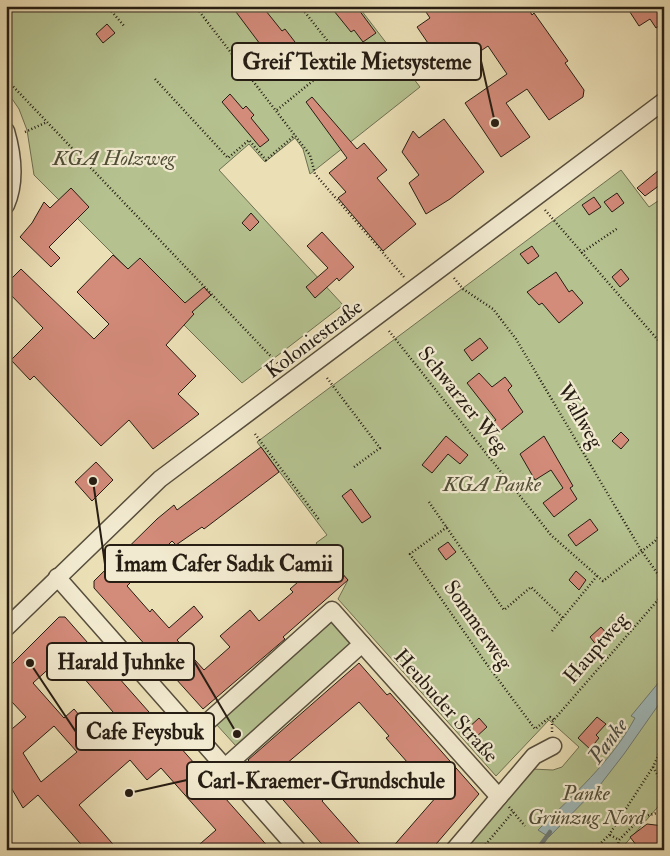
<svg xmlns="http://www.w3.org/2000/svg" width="670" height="856" font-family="'IM FELL Double Pica',serif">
  <rect width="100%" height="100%" fill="#ebdfb6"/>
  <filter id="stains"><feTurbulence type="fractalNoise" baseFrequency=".004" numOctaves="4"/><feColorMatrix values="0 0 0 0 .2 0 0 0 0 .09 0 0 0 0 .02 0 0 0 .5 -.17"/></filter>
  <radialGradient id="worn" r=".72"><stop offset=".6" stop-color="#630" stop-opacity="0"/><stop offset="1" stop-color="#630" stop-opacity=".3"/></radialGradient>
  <g fill="#b5c290" stroke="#6e7052">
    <path d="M6 6H358L420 87 310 174 303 149 295 138 265 162 249 144 219 170 343 305 242 383 34 175 27 130 19 109 6 90Z"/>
    <path d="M621 170 649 207 664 197V800L620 850H461L532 769 553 770 562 767 579 747 549 720 496 776 338 599 348 580 316 543 327 535 257 442Z"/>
    <path d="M333 621 352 643 236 746 216 724Z"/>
  </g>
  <path fill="#9fb9ba" stroke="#6f7b77" d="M664 676V697L624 754 600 785 549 837 538 830C573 795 611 762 635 718L631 716Z"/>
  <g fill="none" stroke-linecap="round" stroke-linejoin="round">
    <path stroke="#6f7b77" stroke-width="4.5" d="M537 850 550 832"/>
  </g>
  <g fill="#d38b7a" stroke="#261d13" fill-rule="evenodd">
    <path d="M244 6H262L282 31 285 29 295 42 272 60 236 12Z"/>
    <path d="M340 6H356L376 33 363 42 354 30 351 32 334 11Z"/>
    <path d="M422 6H527L532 15 534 13 568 61 565 63 584 90 583 97 549 120 527 89 506 103 530 137 501 157 465 103 507 74 488 46 457 67 441 43 432 49 417 27 430 18Z"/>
    <path d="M626 6H664V22L656 28 650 19 639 26Z"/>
    <path d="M107 24 115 33 103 43 96 34Z"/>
    <path d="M230 94 243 109 246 106 254 115 251 118 269 140 260 147 222 102Z"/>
    <path d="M312 97 357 149 364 143 387 170 377 178 416 224 383 251 338 198 346 192 329 173 347 158 306 102Z"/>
    <path d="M444 119 484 172 450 199 426 214 409 183 419 175 402 152 413 131 419 138Z"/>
    <path d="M664 166V182L645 196 637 188Z"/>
    <path d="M71 188 89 207 49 247 60 258 51 267 20 237 32 223 44 202 50 208Z"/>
    <path d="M617 193 624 203 612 212 604 202Z"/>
    <path d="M594 197 601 207 589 215 582 205Z"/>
    <path d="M251 213 259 222 250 231 242 223Z"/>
    <path d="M322 232 354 267 339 281 337 278 315 298 306 287 328 268 307 246Z"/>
    <path d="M532 246 539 256 528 264 520 254Z"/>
    <path d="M113 255 128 269 140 258 185 303 204 287 211 295 192 312 194 314 166 345 196 376 178 394 199 414 153 449 129 420 101 446 34 376 30 380 11 360 43 328 6 290V284L21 269 94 339 109 324 77 292Z"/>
    <path d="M621 269 629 279 620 287 612 277Z"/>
    <path d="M556 272 569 292 572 290 583 303 559 323 542 303 539 305 527 292Z"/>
    <path d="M480 338 488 348 472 361 464 350Z"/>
    <path d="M479 373 492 387 505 377 512 386 508 390 523 412 500 431 493 422 496 420 467 383Z"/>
    <path d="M621 432 629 440 621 449 612 441Z"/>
    <path d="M446 436 468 455 460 464 448 454 432 473 422 465Z"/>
    <path d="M544 436 573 486 570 488 577 499 554 517 543 503 563 488 551 470 535 480 520 454Z"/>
    <path d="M261 447 279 472 204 529 202 527 176 545 172 541 127 586 150 612 152 609 169 628 194 606 203 617 177 640 204 670 230 647 220 636 250 610 259 621 293 592 290 589 322 561 324 563 329 559 348 580 283 637 285 639 203 709 94 588V581L157 519 174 505 177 510Z"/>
    <path d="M96 462 113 480 92 501 75 482Z"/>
    <path d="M351 489 371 517 362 523 342 496Z"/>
    <path d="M590 519 598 530 576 546 568 535Z"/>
    <path d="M448 542 456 552 446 560 438 549Z"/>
    <path d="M576 571 586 580 579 590 569 580Z"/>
    <path d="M59 617H65L271 850H193L216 830 161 768 147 780 130 760 79 805 118 850H86L38 795 23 808 6 779V734L26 717 11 701 6 704V670ZM64 655 113 712 92 730 74 709 64 718 33 683ZM54 726 77 752 41 782 23 753Z"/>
    <path d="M601 627 609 636 597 646 590 637Z"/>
    <path d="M359 663 387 695 390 693 479 794 431 850H390L437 796 386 738 389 736 359 702 286 764 303 782 321 764 339 785 322 801 365 850H327L248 760Z"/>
    <path d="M597 717 606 724 596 735 599 738 590 749 578 738Z"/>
    <path d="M479 718 487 727 475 738 467 729Z"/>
    <path d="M647 824 664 826V850H640L630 837Z"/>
  </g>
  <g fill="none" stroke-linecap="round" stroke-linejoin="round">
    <defs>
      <g id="minor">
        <path d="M6 131C13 155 16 182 6 205"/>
        <path d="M57 577 298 850"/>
        <path d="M6 628 160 479 664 101"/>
        <path d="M362 644 499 797"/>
        <path d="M195 733 332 610 362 644 225 767"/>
        <path d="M454 850 534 756 553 746"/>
      </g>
    </defs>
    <use href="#minor" stroke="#574e3c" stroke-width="19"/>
    <g stroke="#261d13" stroke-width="2.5" stroke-dasharray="1 2.5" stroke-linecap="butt">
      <path d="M107 6 125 27"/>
      <path d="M195 6 310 155 315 174 404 277"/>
      <path d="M6 79 280 366"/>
      <path d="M155 79 228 158 249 140 266 160 295 135"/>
      <path d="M277 110 341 58 300 6"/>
      <path d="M25 132 47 122"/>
      <path d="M545 210 664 347"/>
      <path d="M581 253 618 228"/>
      <path d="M454 278 463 289 493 309 516 339 641 550 664 583"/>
      <path d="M389 331 551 535 603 581 655 541 664 530"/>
      <path d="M327 378 380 448 354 467"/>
      <path d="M255 434 320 521"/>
      <path d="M429 502 504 610 531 587 563 618"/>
      <path d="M447 527 410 554 483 659 535 729 550 717 554 720"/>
      <path d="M552 631 597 576"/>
      <path d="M552 732V722L664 593"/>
      <path d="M653 767 664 786"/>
      <path d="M509 807 525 826"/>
      <path d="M610 835 619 840 642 817 664 811"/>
      <path d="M560 847 564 850"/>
      <path d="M481 850 513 812"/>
      <path d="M594 850 609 835 653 767 664 743"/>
      <path d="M617 850 619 840"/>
    </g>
    <use href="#minor" stroke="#f2ead0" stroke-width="16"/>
  </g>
  <g text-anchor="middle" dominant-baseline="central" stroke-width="4.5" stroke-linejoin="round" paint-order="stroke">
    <g font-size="21" font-style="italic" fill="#514f38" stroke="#f2ead0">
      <text x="114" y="158">KGA Holzweg</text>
      <text x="492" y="484">KGA Panke</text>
      <text x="586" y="793">Panke<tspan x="586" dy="24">Grünzug Nord</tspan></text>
    </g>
    <g font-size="21" fill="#261d13" stroke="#f2ead0">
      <text transform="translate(314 339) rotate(-37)">Koloniestraße</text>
      <text transform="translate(463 400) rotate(51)">Schwarzer Weg</text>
      <text transform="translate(580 416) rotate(60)">Wallweg</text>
      <text transform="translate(478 625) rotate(55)">Sommerweg</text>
      <text transform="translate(596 648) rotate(-49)">Hauptweg</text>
      <text transform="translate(446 706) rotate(48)">Heubuder Straße</text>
    </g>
    <g font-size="22" font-style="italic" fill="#4a4c45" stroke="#f2ead0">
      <text transform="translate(608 741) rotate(-53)">Panke</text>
    </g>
  </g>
  <path fill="none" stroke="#261d13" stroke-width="2" d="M495 123L481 61M93 481L105 564M237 734L194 661M30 663L76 732M129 793L187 780"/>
  <g fill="#261d13" stroke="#f2ead0" stroke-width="2">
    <circle cx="495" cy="123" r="5"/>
    <circle cx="93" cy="481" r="5"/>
    <circle cx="237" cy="734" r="5"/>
    <circle cx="30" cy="663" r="5"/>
    <circle cx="129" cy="793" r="5"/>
  </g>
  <g fill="#f2ead0" stroke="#261d13" stroke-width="2">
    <rect x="232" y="43" width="249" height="37" rx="5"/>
    <rect x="105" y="545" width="238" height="37" rx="5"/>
    <rect x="47" y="643" width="147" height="37" rx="5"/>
    <rect x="76" y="713" width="138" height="37" rx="5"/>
    <rect x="187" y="762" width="268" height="37" rx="5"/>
  </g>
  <g font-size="22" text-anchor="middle" font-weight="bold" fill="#261d13">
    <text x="357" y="69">Greif Textile Mietsysteme</text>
    <text x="224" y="571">İmam Cafer Sadık Camii</text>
    <text x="121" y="669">Harald Juhnke</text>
    <text x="145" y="739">Cafe Feysbuk</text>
    <text x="321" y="788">Carl-Kraemer-Grundschule</text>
  </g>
  <rect width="670" height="856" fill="none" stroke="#ebdfb6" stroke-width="25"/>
  <rect x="8" y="8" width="655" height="841" fill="none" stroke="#261d13" stroke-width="2.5"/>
  <rect x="12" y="12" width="645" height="831" fill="none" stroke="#261d13"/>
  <rect width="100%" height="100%" filter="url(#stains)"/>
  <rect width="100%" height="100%" fill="url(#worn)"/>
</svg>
